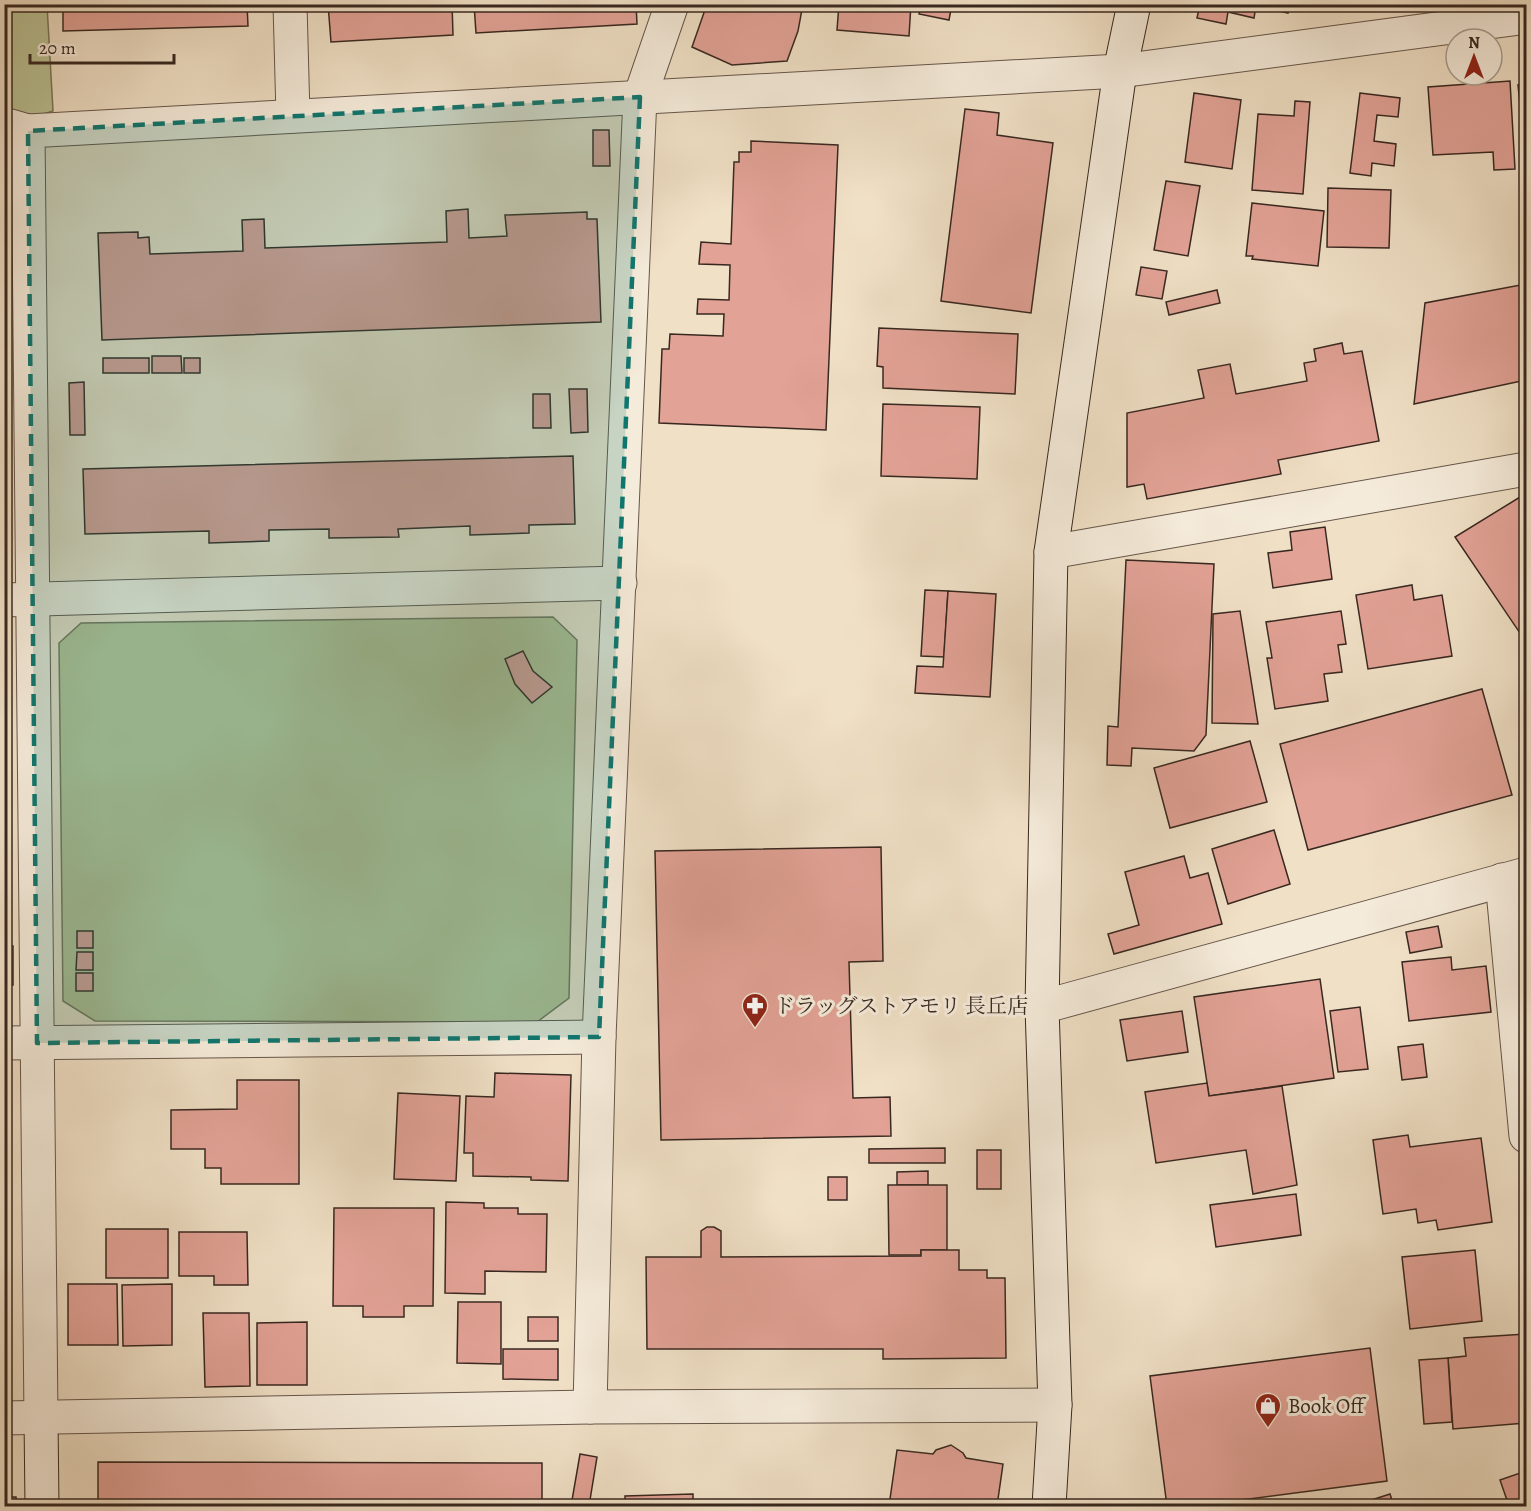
<svg xmlns="http://www.w3.org/2000/svg" width="1531" height="1511" font-family="Alegreya,'Noto Serif JP',serif">
  <rect width="100%" height="100%" fill="#f0e0c6"/>
  <filter id="stains"><feTurbulence type="fractalNoise" baseFrequency=".00333" numOctaves="4"/><feColorMatrix values="0 0 0 0 .2 0 0 0 0 .09 0 0 0 0 .02 0 0 0 .5 -.17"/></filter>
  <radialGradient id="worn" r=".72"><stop offset=".6" stop-color="#630" stop-opacity="0"/><stop offset="1" stop-color="#630" stop-opacity=".3"/></radialGradient>
  <g fill="#bbc294" stroke="#7a755a" stroke-width="1.5">
    <path d="M5 5H47L53 111 20 121 5 116Z"/>
    <path d="M553 617 577 640 569 998 537 1022 95 1021 63 1001 59 643 81 623Z"/>
  </g>
  <g fill="#e2a296" stroke="#382820" stroke-width="1.5">
    <path d="M63 4H247L248 26 63 31Z"/>
    <path d="M328 4H452L453 35 331 42Z"/>
    <path d="M474 4H636L637 24 476 33Z"/>
    <path d="M707 4H803L798 31 787 61 732 65 692 47Z"/>
    <path d="M839 4H911L909 36 837 30Z"/>
    <path d="M921 4H952L949 20 919 14Z"/>
    <path d="M1200 4H1290L1288 13 1256 6 1254 18 1228 12 1226 24 1197 18Z"/>
    <path d="M1510 81 1515 169 1494 170 1493 152 1433 155 1428 87Z"/>
    <path d="M1526 84V165L1518 85Z"/>
    <path d="M1194 93 1241 100 1232 169 1185 162Z"/>
    <path d="M1360 93 1400 98 1398 117 1377 115 1374 141 1396 144 1394 166 1372 163 1371 176 1350 173Z"/>
    <path d="M1295 101 1310 102 1303 194 1252 190 1258 114 1294 116Z"/>
    <path d="M965 109 999 113 997 135 1053 143 1031 313 941 301Z"/>
    <path d="M593 130H609L610 166H593Z"/>
    <path d="M751 141 838 145 826 430 659 423 662 349H669L670 334 723 336 724 314H697L698 299 729 300 730 265 699 264 701 242 731 244 734 162H739V152H751Z"/>
    <path d="M1166 181 1200 186 1188 256 1154 250Z"/>
    <path d="M1328 188 1391 190 1389 248 1327 247Z"/>
    <path d="M1252 203 1324 211 1318 266 1252 259 1253 256H1246Z"/>
    <path d="M468 209 469 238 507 236 505 215 587 212V219H597L601 322 102 340 98 233 138 232V238L149 237 150 254 243 251 242 220 264 219 265 248 447 242 446 211Z"/>
    <path d="M1141 267 1167 271 1162 299 1136 295Z"/>
    <path d="M1526 284V380L1414 404 1425 303Z"/>
    <path d="M1217 290 1220 303 1169 315 1166 302Z"/>
    <path d="M879 328 1018 334 1015 394 883 388V367L877 366Z"/>
    <path d="M1342 343 1344 354 1362 351 1379 441 1278 460 1281 474 1147 499 1144 484 1127 487V413L1204 398 1198 370 1230 364 1236 394 1307 381 1304 363 1316 361 1314 349Z"/>
    <path d="M152 356H181L182 373H152Z"/>
    <rect x="103" y="358" width="46" height="15"/>
    <rect x="184" y="358" width="16" height="15"/>
    <path d="M84 382 85 435H70L69 383Z"/>
    <path d="M569 389H587L588 432 571 433Z"/>
    <path d="M533 394H550L551 428H533Z"/>
    <path d="M883 404 980 407 977 479 881 476Z"/>
    <path d="M573 456 575 524 529 525V533L470 535V526L398 529 399 537 329 538V529L269 530V541L209 543V531L85 534 83 469Z"/>
    <path d="M1525 494 1526 497V642L1455 537Z"/>
    <path d="M1325 527 1332 579 1273 588 1268 553 1292 550 1290 532Z"/>
    <path d="M1126 560 1214 564 1206 735 1194 751 1132 748 1131 766 1107 765 1108 726 1118 727Z"/>
    <path d="M1412 585 1414 600 1442 595 1452 656 1368 669 1356 595Z"/>
    <path d="M925 590 948 591 944 657 921 656Z"/>
    <path d="M948 591 996 594 990 697 915 693 917 666 943 667Z"/>
    <path d="M1240 611 1258 724 1212 723 1213 614Z"/>
    <path d="M1341 611 1346 644 1338 645 1342 672 1324 674 1328 701 1275 709 1267 658H1272L1266 622Z"/>
    <path d="M523 651 533 671 552 687 532 703 515 684 505 659Z"/>
    <path d="M1482 689 1512 795 1308 850 1280 744Z"/>
    <path d="M1250 741 1267 802 1170 828 1154 768Z"/>
    <path d="M1274 830 1290 884 1228 904 1212 849Z"/>
    <path d="M881 847 883 961 849 962 853 1098 890 1097 891 1136 661 1140 655 851Z"/>
    <path d="M1184 856 1190 878 1208 873 1222 924 1114 954 1108 934 1139 925 1125 872Z"/>
    <path d="M1438 926 1442 947 1410 953 1406 932Z"/>
    <rect x="77" y="931" width="16" height="17"/>
    <path d="M4 933H6V946H13V985H7V1008H4Z"/>
    <path d="M77 952H93V970H76Z"/>
    <path d="M1451 957 1452 970 1486 966 1491 1012 1409 1021 1402 962Z"/>
    <rect x="76" y="973" width="17" height="18"/>
    <path d="M1320 979 1334 1078 1209 1096 1194 997Z"/>
    <path d="M1360 1007 1368 1069 1338 1072 1330 1011Z"/>
    <path d="M1182 1011 1188 1052 1127 1061 1120 1020Z"/>
    <path d="M1423 1044 1427 1077 1402 1080 1398 1047Z"/>
    <path d="M495 1073 571 1075 568 1181 531 1180V1177L473 1176V1153H464L466 1096 494 1097Z"/>
    <path d="M237 1080H299V1184H221V1168H205V1149H171V1110L237 1109Z"/>
    <path d="M1207 1083 1209 1096 1282 1086 1297 1185 1253 1194 1246 1150 1156 1163 1145 1092Z"/>
    <path d="M398 1093 460 1096 456 1181 394 1179Z"/>
    <path d="M1408 1135 1410 1147 1481 1138 1492 1222 1438 1230 1436 1220 1418 1223 1416 1209 1383 1214 1373 1140Z"/>
    <path d="M945 1148V1163H869V1149Z"/>
    <rect x="977" y="1150" width="24" height="39"/>
    <path d="M928 1171V1185H897V1172Z"/>
    <rect x="828" y="1177" width="19" height="23"/>
    <path d="M888 1185H947V1250H921V1255H889Z"/>
    <path d="M1296 1194 1301 1235 1216 1247 1210 1205Z"/>
    <path d="M446 1202 484 1203V1208H518V1214H547L546 1272 485 1271V1294L445 1293Z"/>
    <path d="M334 1208H434L433 1306H404V1317H363V1306H333Z"/>
    <path d="M707 1227H714L721 1231V1257L921 1256V1250H959V1270H987V1278H1005L1006 1358 883 1359V1349H647L646 1257H701V1231Z"/>
    <rect x="106" y="1229" width="62" height="49"/>
    <path d="M179 1232H247L248 1285H214V1276H179Z"/>
    <path d="M1475 1250 1482 1321 1410 1329 1402 1257Z"/>
    <path d="M68 1284H117L118 1345H68Z"/>
    <path d="M172 1284V1345L123 1346 122 1285Z"/>
    <path d="M458 1302H501V1364L457 1363Z"/>
    <path d="M203 1313H249L250 1386 205 1387Z"/>
    <rect x="528" y="1317" width="30" height="24"/>
    <path d="M307 1322V1385H257V1323Z"/>
    <path d="M1526 1334V1423L1453 1429 1448 1358 1466 1356 1464 1338Z"/>
    <path d="M1370 1348 1387 1481 1195 1506H1167L1150 1376Z"/>
    <path d="M503 1349H558V1380L503 1379Z"/>
    <path d="M1448 1358 1452 1422 1424 1424 1419 1360Z"/>
    <path d="M951 1445 963 1453 966 1458 1003 1464 997 1506H889L897 1450 933 1454 936 1450Z"/>
    <path d="M580 1454 597 1457 589 1506H571Z"/>
    <path d="M98 1462 542 1463V1506H98Z"/>
    <path d="M1526 1471V1506H1509L1500 1480Z"/>
    <path d="M693 1494V1506H625V1496Z"/>
    <path d="M1390 1494 1394 1506H1353Z"/>
    <rect x="4" y="1497" width="12" height="9"/>
  </g>
  <g fill="none" stroke-linecap="round" stroke-linejoin="round">
    <defs>
      <g id="street">
        <path d="M290 4 293 116"/>
        <path d="M4 124 28 131 1120 71 1526 17"/>
        <path d="M28 131 41 1418"/>
        <path d="M1051 552 1526 469"/>
        <path d="M4 600 620 583"/>
        <path d="M1502 880 1526 1136"/>
        <path d="M1042 1007 1526 874"/>
        <path d="M4 1043 599 1037"/>
        <path d="M590 1407 599 1037 640 97 672 4"/>
        <path d="M4 1418 590 1407 1055 1405"/>
      </g>
      <g id="secondary">
        <path d="M41 1418 42 1506"/>
        <path d="M1049 1506 1055 1405 1042 1007 1051 552 1120 71 1134 4"/>
      </g>
    </defs>
    <use href="#street" stroke="#66564a" stroke-width="35"/>
    <use href="#secondary" stroke="#382820" stroke-width="35"/>
    <use href="#street" stroke="#f5ebda" stroke-width="33"/>
    <use href="#secondary" stroke="#f5ebda" stroke-width="33"/>
  </g>
  <path fill="#0f766e" fill-opacity="0.2" stroke="#0f766e" stroke-width="4.5" stroke-dasharray="12 8" stroke-linejoin="round" d="M640 97 599 1037 37 1043 28 131Z"/>
  <defs>
    <symbol id="pharmacy-pin" viewBox="-11 -11 22 30"><path d="M0 17L-7.5 6A9.5 9.5 0 1 1 7.5 6Z" fill="#8f2418" stroke="#f5ebda"/><path d="M-2-6h4v4h4v4h-4v4h-4v-4h-4v-4h4Z" fill="#fff"/></symbol>
    <symbol id="shop-pin" viewBox="-11 -11 22 30"><path d="M0 17L-7.5 6A9.5 9.5 0 1 1 7.5 6Z" fill="#8f2418" stroke="#f5ebda"/><path d="M-5-2.5h2.3a2.7 3.5 0 0 1 5.4 0H5L5.5 6h-11ZM-1.5-2.5h3a1.5 2.3 0 0 0-3 0Z" fill="#fff"/></symbol>
  </defs>
  <g fill-rule="evenodd">
    <use href="#pharmacy-pin" x="740" y="991" width="30" height="40"/>
    <use href="#shop-pin" x="1253" y="1391" width="30" height="40"/>
  </g>
  <g text-anchor="middle" dominant-baseline="central" stroke-width="6" stroke-linejoin="round" paint-order="stroke">
    <g font-size="21" fill="#382820" stroke="#f5ebda" text-anchor="start">
      <text x="774" y="1006">ドラッグストアモリ 長丘店</text>
      <text x="1288" y="1406">Book Off</text>
    </g>
  </g>
  <rect width="1531" height="1511" fill="none" stroke="#f0e0c6" stroke-width="24"/>
  <rect x="6" y="6" width="1519" height="1499" fill="none" stroke="#382820" stroke-width="3"/>
  <rect x="12" y="12" width="1507" height="1487" fill="none" stroke="#382820" stroke-width="1.5"/>
  <g transform="translate(1474 57)"><circle r="28" fill="#f5ebda" stroke="#a99d90" stroke-width="1.5"/>
  <path d="M0-4.5L10 22L0 15L-10 22Z" fill="#8f2418"/>
  <text y="-9" font-size="16" font-weight="bold" text-anchor="middle" fill="#382820">N</text>
  </g>
  <path d="M30 54v9h144v-9" fill="none" stroke="#382820" stroke-width="3"/>
  <text x="39" y="54" font-size="18" fill="#382820" stroke="#f5ebda" stroke-width="4.5" paint-order="stroke">20 m</text>
  <rect width="100%" height="100%" filter="url(#stains)"/>
  <rect width="100%" height="100%" fill="url(#worn)"/>
</svg>
